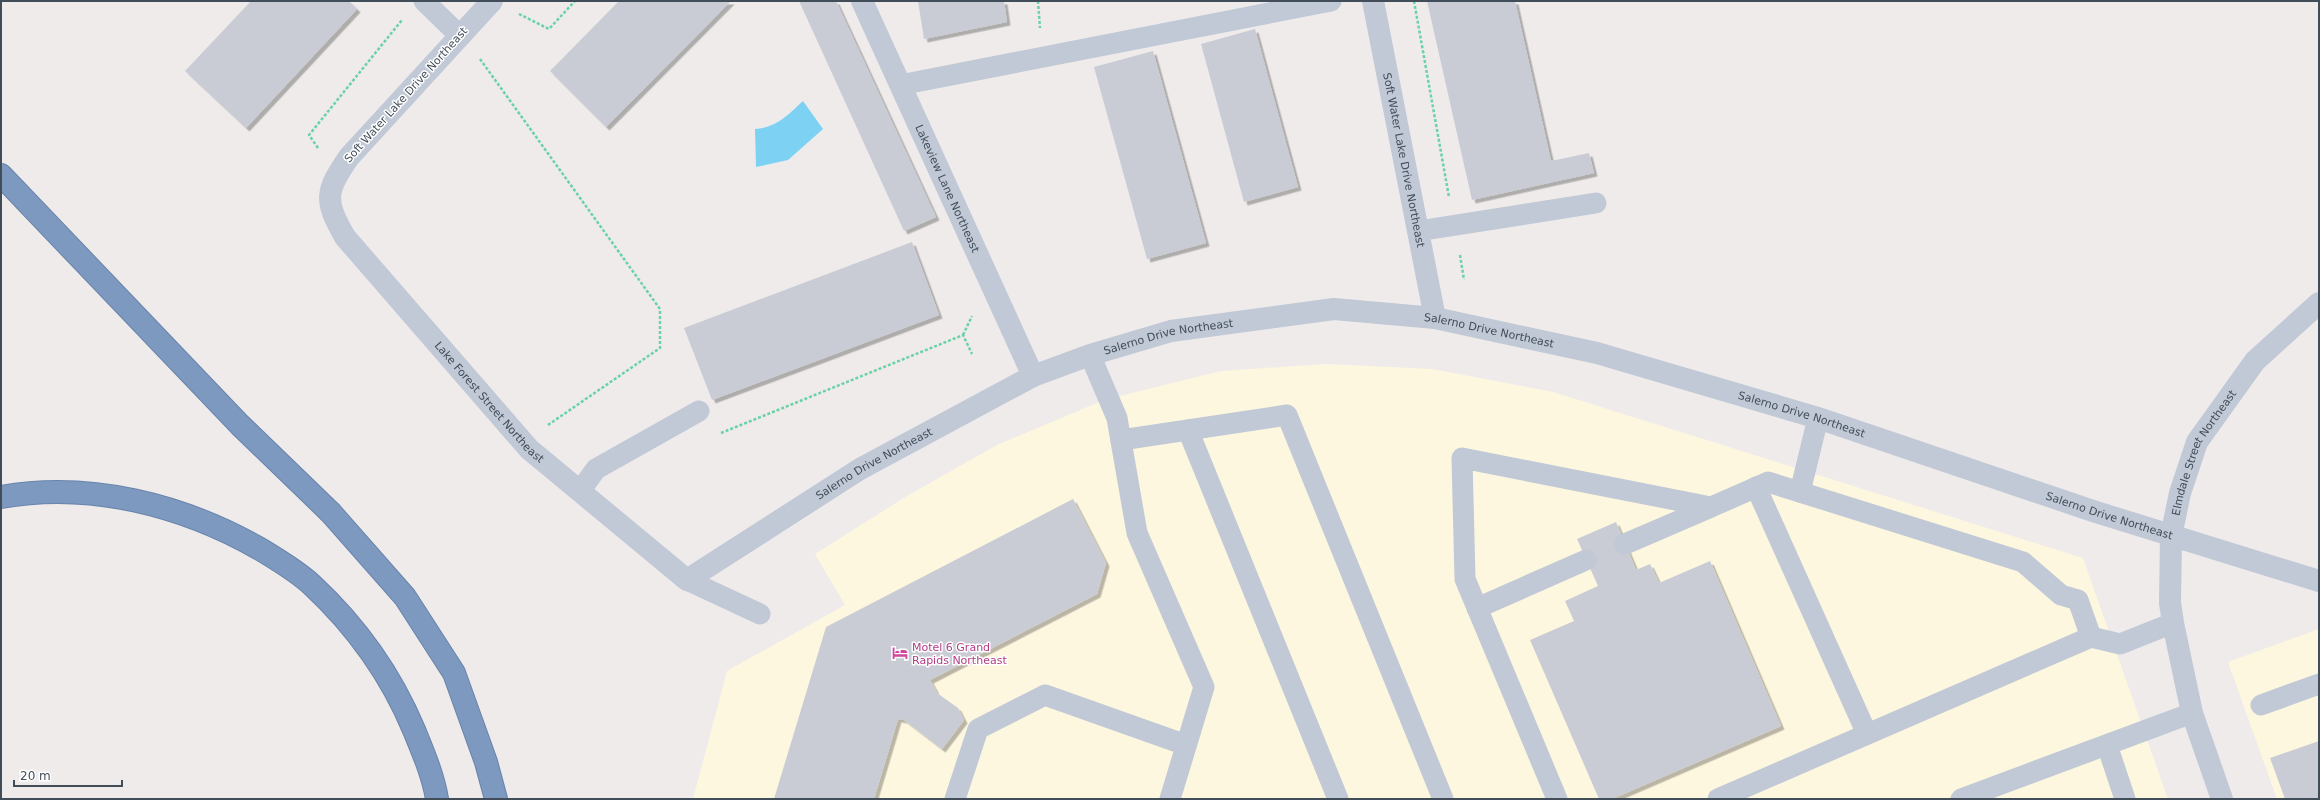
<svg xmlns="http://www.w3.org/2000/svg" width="2320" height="800" font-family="'DejaVu Sans',sans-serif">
  <defs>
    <filter id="shadow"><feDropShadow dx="3.5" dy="3.5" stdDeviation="0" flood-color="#0004"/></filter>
  </defs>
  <rect width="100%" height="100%" fill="#efebeb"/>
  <g fill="#fdf7e0">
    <path d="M1326 364 1432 369 1553 392 2083 558 2168 799H693L727 671 845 605 815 554 907 496 999 444 1104 400 1221 371Z"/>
    <path d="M2319 629V799H2277L2228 662Z"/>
  </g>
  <path fill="#7dd1f3" d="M803 101 823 129 788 160 756 167 755 129C776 128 788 115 803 101Z"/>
  <g fill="#c9ccd4" filter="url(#shadow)">
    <path d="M251 1H349L357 9 246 128 185 71Z"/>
    <path d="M619 1H731L606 127 550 71Z"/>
    <path d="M799 1H836L936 217 904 231Z"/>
    <path d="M918 1H1004L1007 22 924 39Z"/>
    <path d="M1427 1H1515L1551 161 1589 153 1594 173 1472 200Z"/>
    <path d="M1255 29 1298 187 1244 202 1201 44Z"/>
    <path d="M1153 51 1206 243 1147 259 1094 67Z"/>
    <path d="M912 242 939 315 712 400 684 328Z"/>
    <path d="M1073 499 1106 563 1097 594 930 680 937 693 958 708 964 720 942 749 904 720 898 719 874 799H774L826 627Z"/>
    <path d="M1616 522 1636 570 1650 564 1659 583 1710 561 1781 726 1612 799H1599L1530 640 1574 621 1565 601 1598 586 1577 539Z"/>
    <path d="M2319 741V799H2285L2270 758Z"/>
  </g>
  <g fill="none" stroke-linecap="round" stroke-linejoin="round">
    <defs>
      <g id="highway">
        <path d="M1 175 240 425 331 513 405 597 454 673 486 762 496 799"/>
        <path d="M1 497C90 481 183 505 260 549 278 560 297 571 312 585 356 626 391 675 414 730 423 752 433 775 437 799"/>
      </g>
    </defs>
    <use href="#highway" stroke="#6984ab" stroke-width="24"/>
    <g stroke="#69d2a6" stroke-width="2.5" stroke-dasharray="3 2" stroke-linecap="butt">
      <path d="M1038 1 1040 28"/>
      <path d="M1414 1 1449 197"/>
      <path d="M519 14 549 29 575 1"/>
      <path d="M480 59 660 309V348L548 425"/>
      <path d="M318 148 309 135 402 20"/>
      <path d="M1460 255 1464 280"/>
      <path d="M963 335 972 316"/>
      <path d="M721 433 963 335 972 354"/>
    </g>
    <g stroke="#c0c9d5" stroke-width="21">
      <path d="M424 1 459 35"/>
      <path d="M900 85 1331 1"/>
      <path d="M1418 231 1596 203"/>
      <path d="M1090 355 1117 418 1137 533 1204 687 1170 799"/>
      <path d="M1188 430 1338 799"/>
      <path d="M1121 440 1287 415 1443 799"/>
      <path d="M1756 487 1867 734"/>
      <path d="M580 491 596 469 699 411"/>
      <path d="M1800 492 1818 418"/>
      <path d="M1625 544 1711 507"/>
      <path d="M687 580 760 614"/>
      <path d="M1477 608 1586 560"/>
      <path d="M2261 705 2319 684"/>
      <path d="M2107 745 2125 799"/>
      <path d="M955 799 978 729 1045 695 1186 745"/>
      <path d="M1557 799 1465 579 1462 458 1711 507 1768 482 2023 562 2061 595 2078 600 2091 637"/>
      <path d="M1718 799 2091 637 2120 644 2173 623"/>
      <path d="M1961 799 2192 713"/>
    </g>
    <g stroke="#c0c9d5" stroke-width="22">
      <path id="s1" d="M492 1 349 157C325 192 324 200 345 237L529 449 687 580 860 469 1033 376 1090 355 1171 331 1334 309 1435 318 1597 353 1818 418 2096 512 2319 581"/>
      <path id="s2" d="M862 1 1033 376"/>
      <path id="s3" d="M1373 1 1435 318"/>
      <path id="s4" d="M2222 799 2192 713 2173 623 2170 603 2171 536 2180 493 2197 442 2255 361 2319 303"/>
    </g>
    <use href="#highway" stroke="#7e99c0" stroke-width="22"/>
  </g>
  <defs>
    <symbol id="hotel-bare" viewBox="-9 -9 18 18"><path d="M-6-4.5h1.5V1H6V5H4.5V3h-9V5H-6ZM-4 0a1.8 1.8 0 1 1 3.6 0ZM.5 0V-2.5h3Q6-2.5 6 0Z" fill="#d1479c" stroke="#fff" stroke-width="2.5" paint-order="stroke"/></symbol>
  </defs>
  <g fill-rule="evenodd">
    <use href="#hotel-bare" x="889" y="642" width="22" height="22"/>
  </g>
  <g text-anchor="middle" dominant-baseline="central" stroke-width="3" stroke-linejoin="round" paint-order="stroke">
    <g font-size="11" fill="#424d5a" stroke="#fff">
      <text transform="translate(406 95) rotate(-48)">Soft Water Lake Drive Northeast</text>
      <text stroke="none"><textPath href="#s3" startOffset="162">Soft Water Lake Drive Northeast</textPath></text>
      <text stroke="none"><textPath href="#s2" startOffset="206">Lakeview Lane Northeast</textPath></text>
      <text stroke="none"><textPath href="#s1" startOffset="1654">Salerno Drive Northeast</textPath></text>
      <text stroke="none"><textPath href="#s1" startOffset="1329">Salerno Drive Northeast</textPath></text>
      <text stroke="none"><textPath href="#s1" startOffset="519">Lake Forest Street Northeast</textPath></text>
      <text stroke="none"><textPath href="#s1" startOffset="1978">Salerno Drive Northeast</textPath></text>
      <text stroke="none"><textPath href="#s4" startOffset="361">Elmdale Street Northeast</textPath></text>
      <text stroke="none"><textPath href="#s1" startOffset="1006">Salerno Drive Northeast</textPath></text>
      <text stroke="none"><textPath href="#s1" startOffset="2302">Salerno Drive Northeast</textPath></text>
    </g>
    <g font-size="11" fill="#b23c85" stroke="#fff" text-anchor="start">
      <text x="912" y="647">Motel 6 Grand<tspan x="912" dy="13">Rapids Northeast</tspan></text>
    </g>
  </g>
  <rect width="2320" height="800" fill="none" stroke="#424d5a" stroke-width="4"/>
  <path d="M14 780v6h108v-6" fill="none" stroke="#424d5a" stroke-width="2"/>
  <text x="20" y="780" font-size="12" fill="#424d5a" stroke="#ffffff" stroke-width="3" paint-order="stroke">20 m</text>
</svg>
